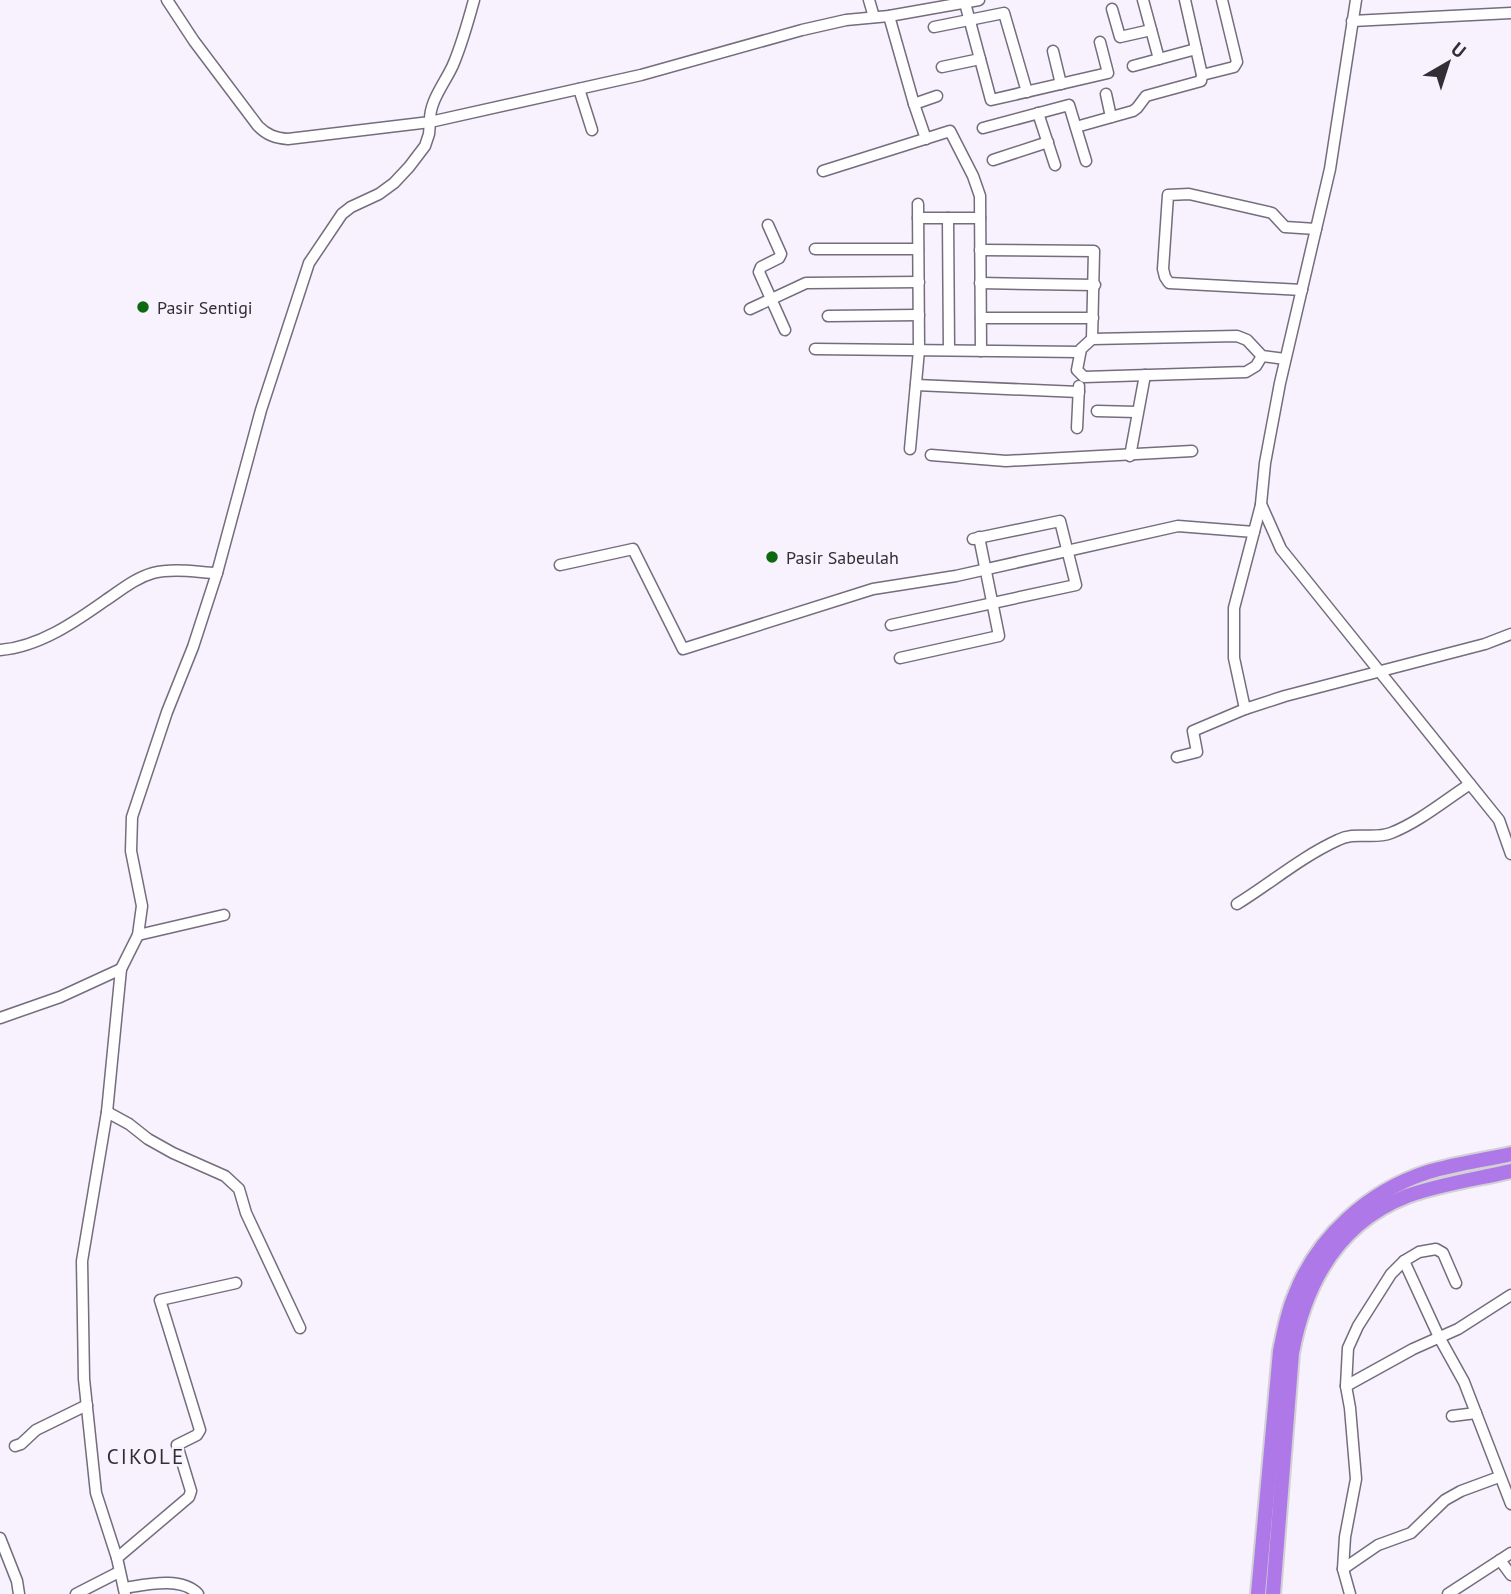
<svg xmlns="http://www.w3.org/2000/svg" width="1511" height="1594" font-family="'PT Sans',sans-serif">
  <rect width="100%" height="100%" fill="#f7f2fd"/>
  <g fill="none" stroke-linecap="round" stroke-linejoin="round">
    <defs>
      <g id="minor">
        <path d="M167 0 194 41 258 126C267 135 275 138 288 139L430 122C429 101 445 83 453 65 462 44 468 22 474 0"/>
        <path d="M869 0 874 17"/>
        <path d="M1143 0 1159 59"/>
        <path d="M1356 0 1330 169 1280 383 1265 463 1261 504 1281 549 1499 820 1511 854"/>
        <path d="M965 3 991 100 1108 73 1100 42"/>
        <path d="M1112 9 1120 37 1151 30"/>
        <path d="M889 16 914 104 937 96"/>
        <path d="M1352 21 1511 13"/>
        <path d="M934 27 1004 13 1027 92"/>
        <path d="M1053 51 1061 84"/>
        <path d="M1133 66 1196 49"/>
        <path d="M942 67 980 59"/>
        <path d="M1202 75 1234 67 1237 62 1222 0"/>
        <path d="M579 89 592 130"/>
        <path d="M1106 94 1111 117"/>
        <path d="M914 104 926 139"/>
        <path d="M1038 113 1055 165"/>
        <path d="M1076 127 1133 111 1137 108 1146 96 1201 81 1202 75 1185 0"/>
        <path d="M983 128 1069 105 1086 161"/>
        <path d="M993 160 1048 142"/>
        <path d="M823 171 950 131 973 176 980 196 981 351"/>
        <path d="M918 218H980"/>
        <path d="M948 218 949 350"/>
        <path d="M768 225 781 254 779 258 761 267 759 272 785 330"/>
        <path d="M815 249H918"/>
        <path d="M980 250 1094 251 1092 339"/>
        <path d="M980 283 1095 285"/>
        <path d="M1302 290 1169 283 1165 277 1163 269 1168 195 1189 194 1272 213 1285 227 1316 229"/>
        <path d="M750 309 806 283 919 282"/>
        <path d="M828 316 919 315"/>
        <path d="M981 318H1093"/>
        <path d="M815 349 1080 352"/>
        <path d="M1262 356 1256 366 1246 372 1084 377 1077 370 1081 349 1092 339 1237 336 1247 340 1262 356 1285 359"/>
        <path d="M916 385 1079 392"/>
        <path d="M1097 411 1137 412"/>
        <path d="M1077 428 1079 386"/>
        <path d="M910 449 919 350 918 204"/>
        <path d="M931 455 1006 461 1192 451"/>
        <path d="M1130 456 1145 375"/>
        <path d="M1261 505 1234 608V658L1245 709 1285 696 1485 644 1511 634"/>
        <path d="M560 565 633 549 683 649 873 589 956 576 1178 526 1254 532"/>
        <path d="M891 625 1076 585 1060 521 973 539"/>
        <path d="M0 650C39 647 75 622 106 600 121 590 135 578 153 573 173 568 196 572 217 573"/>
        <path d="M900 658 999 636 979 537"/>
        <path d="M1177 757 1197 752 1193 731 1245 709"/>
        <path d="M1237 904C1271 883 1301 857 1338 840 1355 831 1373 840 1391 833 1419 822 1444 801 1470 784"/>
        <path d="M138 935 224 915"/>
        <path d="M0 1018 60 997 121 969"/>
        <path d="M107 1112 129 1124 148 1139 173 1153 225 1176 239 1189 246 1213 300 1328"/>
        <path d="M1404 1261 1439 1337 1464 1382 1511 1504"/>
        <path d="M1346 1386 1413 1349 1458 1329 1511 1295"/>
        <path d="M1452 1416 1476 1413"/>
        <path d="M15 1446 21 1444 36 1430 87 1405"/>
        <path d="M0 1538 17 1581 19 1594"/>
        <path d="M117 1558 189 1497 191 1491 177 1445 197 1435 200 1430 160 1300 236 1283"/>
        <path d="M1500 1560 1511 1575"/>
        <path d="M1343 1569 1378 1545 1411 1533 1445 1500 1461 1491 1499 1477"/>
        <path d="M124 1588C145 1585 181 1576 198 1594"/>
        <path d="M76 1594 119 1572"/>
        <path d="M125 1594 117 1558 96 1493 84 1379 82 1261 107 1112 121 969 138 935 142 906 131 851 132 817 167 712 193 647 217 573 261 410 309 263 342 214 351 207 379 194 394 183 409 167 425 146 429 134 430 122 641 75 802 30 846 20 889 16 979 0"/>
        <path d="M1350 1594 1343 1569 1345 1537 1356 1479 1350 1408 1346 1386 1348 1348 1358 1326 1391 1274 1404 1261 1419 1252 1436 1249 1443 1253 1456 1283"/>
        <path d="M1448 1594 1511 1553"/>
      </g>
      <g id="highway">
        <path d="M1258 1594 1280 1351C1284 1332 1287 1313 1295 1295 1317 1237 1369 1191 1428 1172 1454 1164 1484 1160 1511 1154"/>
        <path d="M1273 1594 1292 1353C1305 1283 1337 1223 1407 1196 1440 1184 1477 1179 1511 1171"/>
      </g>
    </defs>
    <use href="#minor" stroke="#746d7d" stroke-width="13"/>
    <use href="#highway" stroke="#d2d1d3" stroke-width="18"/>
    <use href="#minor" stroke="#fff" stroke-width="10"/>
    <use href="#highway" stroke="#af78e8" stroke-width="14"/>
  </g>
  <g fill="#0d6810" stroke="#f7f2fd" stroke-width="2.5">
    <circle cx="143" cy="307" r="7"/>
    <circle cx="772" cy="557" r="7"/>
  </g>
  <g text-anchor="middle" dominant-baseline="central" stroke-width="5" stroke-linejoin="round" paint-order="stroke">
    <g font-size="18" fill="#312e35" stroke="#f7f2fd" text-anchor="start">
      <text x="157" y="307">Pasir Sentigi</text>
      <text x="786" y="557">Pasir Sabeulah</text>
    </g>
    <g font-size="21" letter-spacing="2" fill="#312e35" stroke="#f7f2fd">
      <text x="146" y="1456">CIKOLE</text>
    </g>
  </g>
  <g transform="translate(1448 63) rotate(39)" stroke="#f7f2fd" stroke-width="5" paint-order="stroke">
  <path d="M0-5L12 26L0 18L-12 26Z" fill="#312e35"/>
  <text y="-10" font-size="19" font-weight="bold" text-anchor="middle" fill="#312e35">U</text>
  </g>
</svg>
